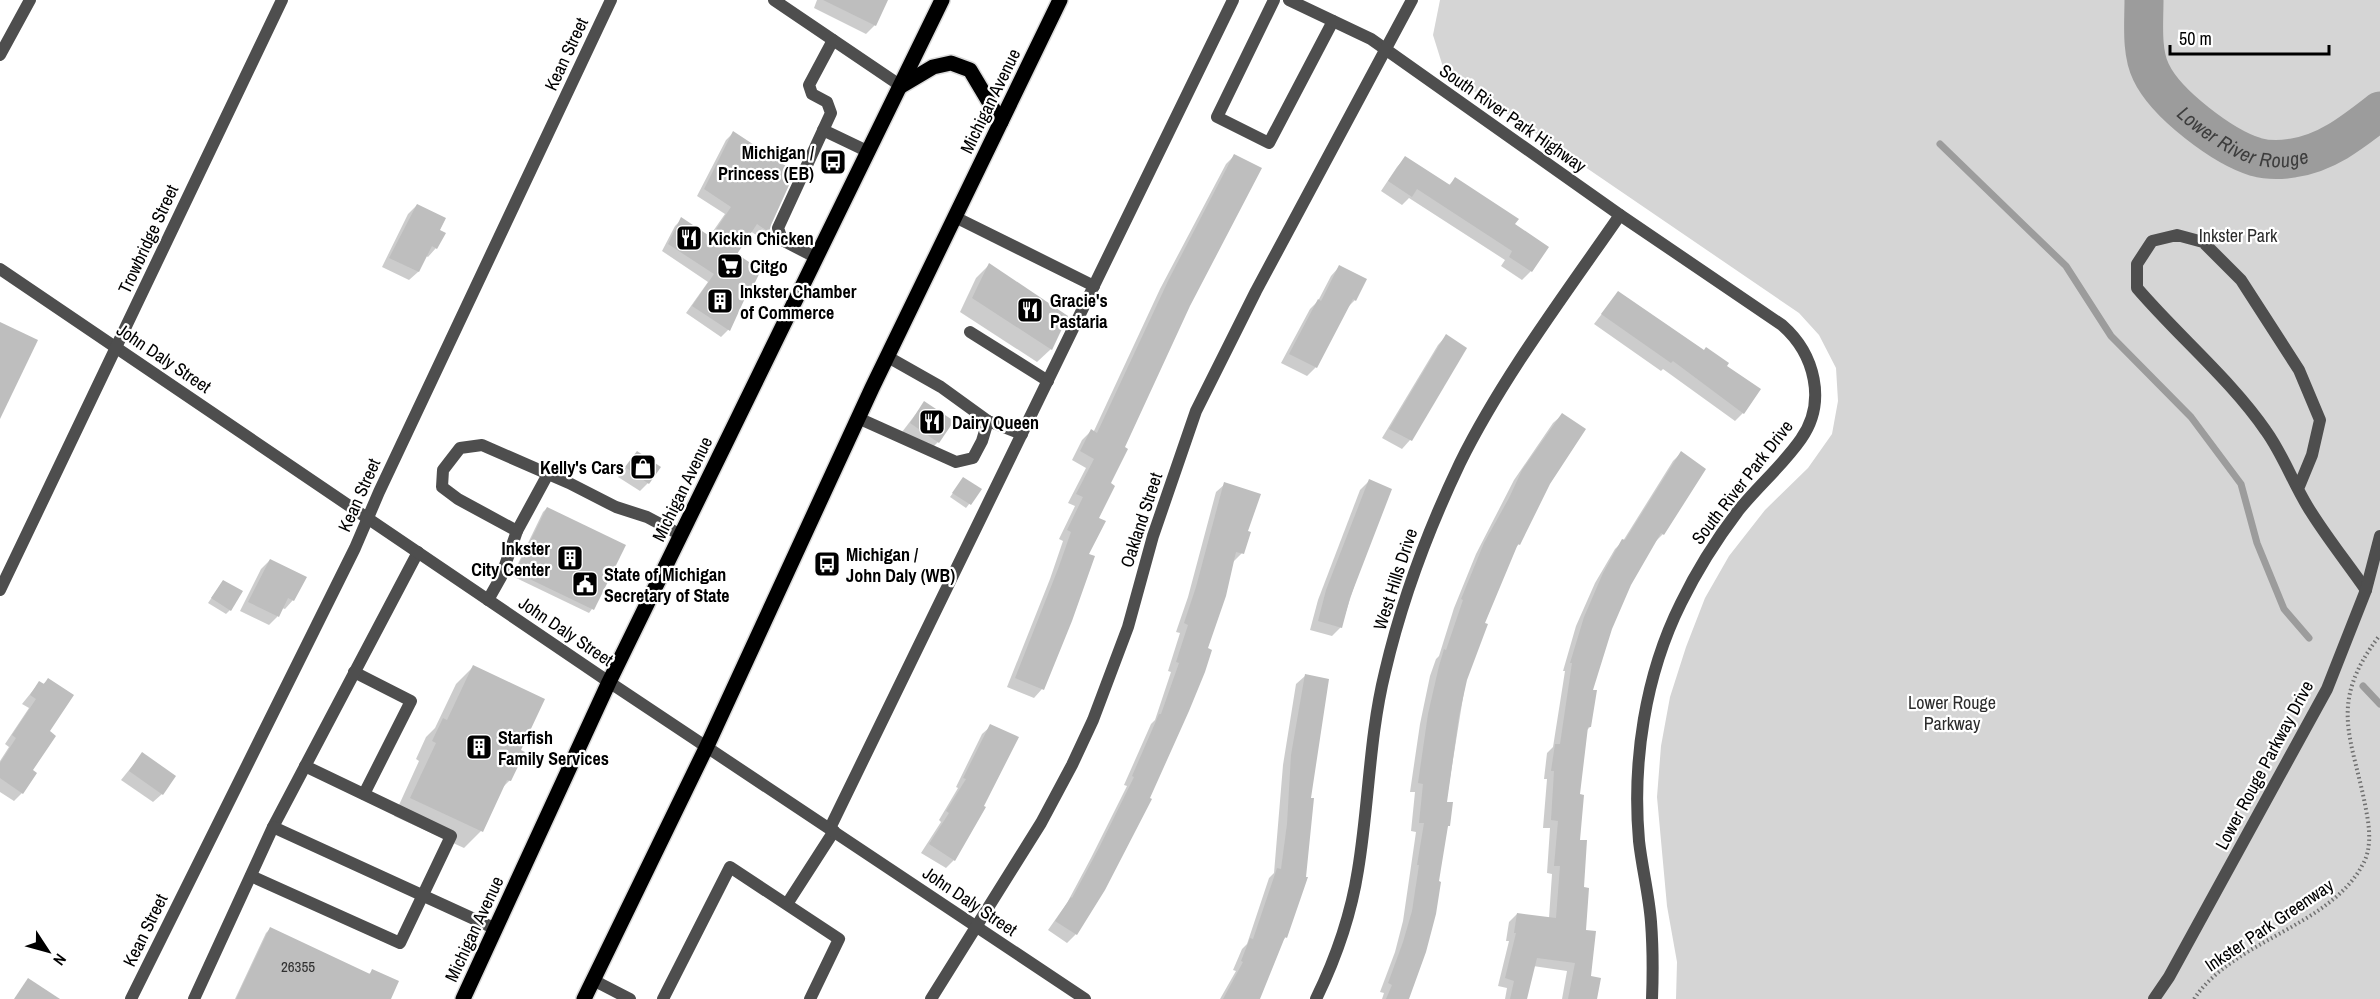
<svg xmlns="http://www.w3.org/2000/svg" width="2380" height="999" font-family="'Archivo Narrow',sans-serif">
  <rect width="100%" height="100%" fill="#fff"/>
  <path fill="#d5d5d5" d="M1440 0H2380V999H1676L1677 962 1667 906 1657 797 1661 746 1670 697 1686 647 1705 598 1729 556 1765 510 1808 468 1832 434 1838 401 1836 368 1819 335 1799 313 1465 85 1443 67 1433 35Z"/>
  <g fill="#0003">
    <path d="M817 0H886L875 25 866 34 814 8Z"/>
    <path d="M733 133 769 224 768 231 761 238 750 231 735 254 747 297 741 303 728 330 721 337 686 313 708 282 662 251 675 226 682 219 709 237 725 214 697 196 726 140Z"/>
    <path d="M1234 156 1188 305 1123 448 1108 484 1087 555 1042 689 1034 698 1007 687 1050 579 1063 541 1059 539 1075 506 1068 503 1086 468 1072 460 1082 440 1091 431 1093 433 1160 289 1226 164Z"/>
    <path d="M1405 158 1448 186 1455 179 1513 225 1531 271 1522 280 1501 266 1505 260 1409 198 1402 205 1381 191 1397 167Z"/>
    <path d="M417 205 436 248 428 257 426 256 418 272 409 280 382 267 408 214Z"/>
    <path d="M989 265 1066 316 1051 349 1037 362 960 312 976 278Z"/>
    <path d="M1339 267 1355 300 1347 308 1316 367 1307 376 1281 363 1310 309 1318 301 1331 276Z"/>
    <path d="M1618 293 1725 366 1743 413 1735 421 1663 369 1661 371 1594 324Z"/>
    <path d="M1446 336 1465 348 1410 440 1402 449 1382 438 1438 345Z"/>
    <path d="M925 402 938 442 930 450 902 432Z"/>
    <path d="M1562 415 1549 483 1519 544 1514 549 1483 624 1466 679 1446 803 1449 825 1446 828 1407 999H1382L1384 993 1380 992 1395 952 1403 921 1416 832 1411 831 1415 792H1410L1420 724 1430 676 1436 659 1439 656 1454 608 1476 554 1514 480 1553 423Z"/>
    <path d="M637 453 648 483 640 491 618 477Z"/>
    <path d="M1681 453 1704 469 1663 534 1655 542 1630 585 1611 628 1591 691 1590 727 1586 731 1578 796 1584 931 1589 977 1595 999H1562L1567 971 1533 966 1525 999H1505L1507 988 1498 986 1509 941H1506L1509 922 1517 914 1549 918 1552 874 1547 873 1550 828H1543L1547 779H1544L1547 753 1553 747 1565 671H1563L1576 626 1595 583 1615 549 1623 541 1673 461Z"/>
    <path d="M1369 481 1362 562 1341 627 1332 636 1310 630 1318 600 1360 490Z"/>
    <path d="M960 483 980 490 966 508 950 497Z"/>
    <path d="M1225 484 1246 532 1242 553 1233 562 1206 649 1076 934 1067 943 1048 930 1067 903 1091 858 1127 786 1124 785 1151 724 1155 720 1171 672 1168 671 1180 633 1176 632 1188 597 1216 492Z"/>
    <path d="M547 508 592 609 589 613 512 576 543 512Z"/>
    <path d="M270 560 293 600 285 609 282 608 277 617 269 625 240 611 261 569Z"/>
    <path d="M223 581 230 610 226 614 208 603Z"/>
    <path d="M473 667 519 751 510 780 501 789 481 831 464 848 394 816 419 761 416 759 426 737 435 728 456 684Z"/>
    <path d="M1305 676 1310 799 1286 937 1282 941 1258 999H1220L1236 971 1233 970 1242 949 1247 944 1269 878 1274 873 1283 765 1296 684Z"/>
    <path d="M48 680V732L22 793 14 801 0 792V761L9 747 5 744 29 708 22 704 39 683 42 685Z"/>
    <path d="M991 726 954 860 946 868 921 853 941 822 939 820 958 788 956 787 982 734Z"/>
    <path d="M142 754 162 794 153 802 121 780Z"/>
    <path d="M270 929 368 975 373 970 389 999H235L266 933Z"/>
  </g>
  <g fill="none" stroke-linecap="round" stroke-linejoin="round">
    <g stroke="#9c9c9c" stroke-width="7">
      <path d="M1940 144 2066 266 2111 336 2191 417 2241 484 2257 543 2284 609 2309 638"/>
      <path d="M2363 686 2380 704"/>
    </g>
    <path stroke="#9c9c9c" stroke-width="39" id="s1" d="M2144 0C2144 22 2141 52 2151 72 2166 104 2223 147 2256 157 2267 160 2282 160 2293 158 2327 153 2353 132 2380 111"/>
  </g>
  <g fill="#bebebe">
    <path d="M823 0H888L876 26Z"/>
    <path d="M733 131 795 172 771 225 769 232 757 224 737 254 761 270 748 297 746 296 730 331 692 306 714 274 668 244 681 217 711 237 731 207 704 189Z"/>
    <path d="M1234 154 1262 168 1190 306 1125 447 1128 449 1111 483 1115 486 1099 518 1106 521 1089 554 1095 556 1072 621 1044 690 1015 678 1058 569 1071 532 1067 530 1083 497 1076 494 1094 459 1080 451 1091 429 1097 433 1169 279Z"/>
    <path d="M1405 156 1450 185 1455 177 1519 219 1515 224 1549 247 1532 272 1509 257 1512 251 1417 189 1412 197 1388 181Z"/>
    <path d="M417 204 446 218 440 230 446 233 437 249 432 246 419 272 389 258Z"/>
    <path d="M989 263 1068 316 1052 350 972 298Z"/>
    <path d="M1339 265 1367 279 1356 301 1353 299 1317 368 1289 354 1318 299 1321 301Z"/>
    <path d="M1618 291 1704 350 1706 347 1729 363 1727 366 1761 389 1744 414 1673 361 1671 363 1601 314Z"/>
    <path d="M0 322 38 340 0 419Z"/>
    <path d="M1446 334 1467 348 1412 441 1389 429Z"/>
    <path d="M924 401 954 421 939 443 910 423Z"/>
    <path d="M1562 413 1586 429 1550 484 1520 545 1518 544 1485 623 1488 624 1467 680 1459 716 1447 802H1453L1450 826H1448L1439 881 1441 882 1436 914 1426 952 1409 999H1386L1392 985 1388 983 1403 942 1412 911 1419 865H1417L1424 823H1419L1423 784 1418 783 1428 714 1439 666 1444 649 1446 650 1463 600 1461 599 1484 543 1509 498 1522 470Z"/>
    <path d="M637 451 661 467 649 484 625 467Z"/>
    <path d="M1681 451 1706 469 1664 535 1661 533 1631 585 1612 629 1593 690H1597L1591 727H1588L1580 794 1584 795 1580 840H1587L1584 887 1589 888 1586 930 1596 931 1591 976 1601 978 1597 999H1568L1575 963 1537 958 1527 999H1510L1514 981 1505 978 1516 933H1514L1517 913 1556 918 1560 866H1554L1558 821 1551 820 1554 771H1551L1555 744H1560L1572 663H1570L1584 617 1603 573 1622 539 1625 540Z"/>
    <path d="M963 477 982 489 971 505 952 493Z"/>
    <path d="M1369 479 1392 489 1350 598 1342 628 1318 621 1326 590Z"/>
    <path d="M1224 482 1261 494 1248 531 1251 532 1244 554 1236 552 1226 596 1208 648 1212 650 1205 672 1189 711 1150 798 1152 799 1105 890 1077 935 1055 921 1071 897 1072 898 1099 848 1134 777 1132 776 1159 714H1161L1179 663 1176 662 1188 625 1184 623 1196 587Z"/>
    <path d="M547 507 626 545 594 610 515 572Z"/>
    <path d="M270 559 307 577 294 601 288 598 279 617 248 602Z"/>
    <path d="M223 580 243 591 231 611 211 598Z"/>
    <path d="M473 665 545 699 521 750 525 752 511 781 507 780 483 832 410 798 436 743 432 741 443 718 447 720Z"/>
    <path d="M1305 674 1329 679 1311 798H1314L1306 877H1308L1287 938 1285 937 1260 999H1223L1243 962 1241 961 1250 938 1253 939 1277 868 1281 869 1287 824 1291 755Z"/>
    <path d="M48 678 74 695 50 731 56 736 33 770 37 773 23 794 0 778V763L16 738 12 735 36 699 30 695 39 681 44 684Z"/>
    <path d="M990 724 1019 737 984 806 986 807 955 861 929 844 949 813 946 811 966 779 963 778Z"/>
    <path d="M142 752 176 776 163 795 129 771Z"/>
    <path d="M270 927 370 974 372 969 399 981 391 999H236Z"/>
    <path d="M28 978 60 999H14Z"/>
  </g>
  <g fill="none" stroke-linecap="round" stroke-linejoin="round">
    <defs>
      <g id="primary">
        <path d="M901 86 933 67 951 63 970 70 1001 122"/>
        <path d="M463 999 609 682 942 0"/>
        <path d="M584 999 707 746 872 388 1060 0"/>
      </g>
    </defs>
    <use href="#primary" stroke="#dbdbdb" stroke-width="18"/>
    <path stroke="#707070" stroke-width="4" stroke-dasharray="1.5 3" stroke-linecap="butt" d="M2194 999C2233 940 2330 927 2363 864 2371 850 2370 831 2367 815 2354 739 2325 706 2380 635"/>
    <g stroke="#4e4e4e" stroke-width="12">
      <path d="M1274 0 1217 117 1269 143 1333 21"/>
      <path d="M0 55 30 0"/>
      <path d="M823 130 869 152"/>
      <path d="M955 217 1094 286"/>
      <path d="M817 258 782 240 778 228 831 113 827 102 812 94 809 85 833 40"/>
      <path d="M970 332 1048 381"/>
      <path d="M888 357 941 387 988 421 1022 434"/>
      <path d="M858 418 956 462 973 458 982 441 988 421"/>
      <path d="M2298 489 2312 455 2320 420 2299 370 2241 280 2203 242 2177 235 2152 241 2137 264V288C2178 336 2231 380 2266 431 2284 456 2294 486 2311 512 2328 539 2348 564 2366 590"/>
      <path d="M517 531 548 474"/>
      <path d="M488 600 501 577 517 531 458 499 442 487 443 470 460 448 482 445 569 483 616 507 647 517 681 535"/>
      <path d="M354 672 411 701 364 794"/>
      <path d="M273 827 418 552"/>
      <path d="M830 828 1233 0"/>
      <path d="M251 876 400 943 451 836 305 766"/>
      <path d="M787 904 834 831"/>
      <path d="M593 980 630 999"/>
      <path d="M194 999 273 827 496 929"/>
      <path d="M663 999 730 867 839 939 810 999"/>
    </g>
    <g stroke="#4e4e4e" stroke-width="12">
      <path d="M774 0 901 86"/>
      <path d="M1289 0 1371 39 1620 215 1782 325C1815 354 1827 402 1801 439 1783 465 1758 486 1738 511 1716 540 1697 570 1681 603 1645 675 1632 762 1639 841 1642 868 1649 895 1651 922 1653 948 1653 973 1652 999"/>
      <path d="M0 269 609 682 1085 999"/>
      <path d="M0 590 282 0"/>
      <path d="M131 999 355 548 379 492 611 0"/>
      <path d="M931 999 1041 823 1072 765 1093 720 1128 627 1153 536 1196 411 1256 291 1412 0"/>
      <path d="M1316 999C1336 958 1351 915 1358 870 1369 804 1369 737 1385 672 1402 599 1428 530 1460 463 1502 378 1566 293 1620 215"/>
      <path d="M2154 999 2169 977 2327 689 2366 590 2380 536"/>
    </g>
    <use href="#primary" stroke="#000" stroke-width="15"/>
  </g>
  <defs>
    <symbol id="bus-square" viewBox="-11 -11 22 22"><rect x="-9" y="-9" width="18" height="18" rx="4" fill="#000" stroke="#fff"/><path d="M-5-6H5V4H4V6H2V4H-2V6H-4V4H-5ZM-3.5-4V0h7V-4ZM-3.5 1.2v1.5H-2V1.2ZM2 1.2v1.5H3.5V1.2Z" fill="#fff"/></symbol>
    <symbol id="restaurant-square" viewBox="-11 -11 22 22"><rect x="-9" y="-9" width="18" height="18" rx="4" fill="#000" stroke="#fff"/><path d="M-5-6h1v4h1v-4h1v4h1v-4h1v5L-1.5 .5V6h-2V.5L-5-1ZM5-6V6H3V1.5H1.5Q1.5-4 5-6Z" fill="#fff"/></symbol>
    <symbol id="supermarket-square" viewBox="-11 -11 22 22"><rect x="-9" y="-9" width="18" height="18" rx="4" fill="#000" stroke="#fff"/><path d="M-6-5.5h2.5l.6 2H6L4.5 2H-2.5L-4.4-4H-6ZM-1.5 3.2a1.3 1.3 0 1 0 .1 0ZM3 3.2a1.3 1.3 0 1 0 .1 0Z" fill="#fff"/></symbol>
    <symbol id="building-square" viewBox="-11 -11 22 22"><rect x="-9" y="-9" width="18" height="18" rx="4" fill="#000" stroke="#fff"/><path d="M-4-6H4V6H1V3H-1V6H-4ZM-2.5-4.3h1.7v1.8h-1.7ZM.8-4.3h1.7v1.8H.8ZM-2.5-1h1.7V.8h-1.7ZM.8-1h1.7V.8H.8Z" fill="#fff"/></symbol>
    <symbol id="shop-square" viewBox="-11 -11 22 22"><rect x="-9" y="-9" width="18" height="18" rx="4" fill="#000" stroke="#fff"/><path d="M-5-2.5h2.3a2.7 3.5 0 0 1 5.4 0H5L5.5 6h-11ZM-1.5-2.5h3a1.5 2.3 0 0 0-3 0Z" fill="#fff"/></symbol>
    <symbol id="civic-square" viewBox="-11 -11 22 22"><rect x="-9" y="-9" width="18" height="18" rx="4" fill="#000" stroke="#fff"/><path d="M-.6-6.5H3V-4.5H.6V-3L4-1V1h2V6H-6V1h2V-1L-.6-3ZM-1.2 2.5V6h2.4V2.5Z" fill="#fff"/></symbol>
  </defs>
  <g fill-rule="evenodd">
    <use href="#bus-square" x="818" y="147" width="30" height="30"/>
    <use href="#restaurant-square" x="674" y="223" width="30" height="30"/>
    <use href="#supermarket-square" x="715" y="251" width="30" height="30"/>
    <use href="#building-square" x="705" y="286" width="30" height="30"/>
    <use href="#restaurant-square" x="1015" y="295" width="30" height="30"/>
    <use href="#restaurant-square" x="917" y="407" width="30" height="30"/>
    <use href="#shop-square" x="628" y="452" width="30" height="30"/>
    <use href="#building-square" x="555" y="543" width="30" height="30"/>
    <use href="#bus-square" x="812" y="549" width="30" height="30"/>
    <use href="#civic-square" x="570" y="569" width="30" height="30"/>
    <use href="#building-square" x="464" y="732" width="30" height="30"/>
  </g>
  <g text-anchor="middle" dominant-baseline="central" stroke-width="4.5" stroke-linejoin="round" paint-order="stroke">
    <g font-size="15" fill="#303030">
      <text x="298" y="966">26355</text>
    </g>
    <g font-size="18" fill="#000" stroke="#fff">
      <text transform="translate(566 54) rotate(-65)">Kean Street</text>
      <text transform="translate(990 101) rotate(-64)">Michigan Avenue</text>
      <text transform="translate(1513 118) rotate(35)">South River Park Highway</text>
      <text transform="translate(148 239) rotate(-65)">Trowbridge Street</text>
      <text transform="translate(164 358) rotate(34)">John Daly Street</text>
      <text transform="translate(1742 482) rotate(-52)">South River Park Drive</text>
      <text transform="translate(682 489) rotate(-64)">Michigan Avenue</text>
      <text transform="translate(359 495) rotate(-66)">Kean Street</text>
      <text transform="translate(1141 520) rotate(-72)">Oakland Street</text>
      <text transform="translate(1395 579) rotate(-72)">West Hills Drive</text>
      <text transform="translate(566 631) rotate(34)">John Daly Street</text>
      <text transform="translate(2264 765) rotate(-62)">Lower Rouge Parkway Drive</text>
      <text transform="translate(970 901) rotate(34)">John Daly Street</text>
      <text transform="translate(2269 925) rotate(-34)">Inkster Park Greenway</text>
      <text transform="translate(474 929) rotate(-65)">Michigan Avenue</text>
      <text transform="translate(145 930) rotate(-64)">Kean Street</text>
    </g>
    <g font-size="18" font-weight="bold" fill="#000" stroke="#fff" text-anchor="start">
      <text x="814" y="152" text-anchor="end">Michigan /<tspan x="814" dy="21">Princess (EB)</tspan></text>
      <text x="708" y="238">Kickin Chicken</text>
      <text x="750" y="266">Citgo</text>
      <text x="740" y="291">Inkster Chamber<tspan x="740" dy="21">of Commerce</tspan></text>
      <text x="1050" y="300">Gracie's<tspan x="1050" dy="21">Pastaria</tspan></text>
      <text x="952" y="422">Dairy Queen</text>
      <text x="624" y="467" text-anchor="end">Kelly's Cars</text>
      <text x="550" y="548" text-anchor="end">Inkster<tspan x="550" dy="21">City Center</tspan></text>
      <text x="846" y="554">Michigan /<tspan x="846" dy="21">John Daly (WB)</tspan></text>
      <text x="604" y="574">State of Michigan<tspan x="604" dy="21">Secretary of State</tspan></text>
      <text x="498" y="737">Starfish<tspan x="498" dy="21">Family Services</tspan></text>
    </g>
    <g font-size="18" fill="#2c2c2c" stroke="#fff">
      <text x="2238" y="235">Inkster Park</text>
      <text x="1952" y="702">Lower Rouge<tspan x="1952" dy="21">Parkway</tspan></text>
    </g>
    <g font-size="20" font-style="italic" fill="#3d3d3d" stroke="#fff">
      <text stroke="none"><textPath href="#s1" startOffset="192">Lower River Rouge</textPath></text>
    </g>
  </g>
  <g transform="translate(48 951) rotate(126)" stroke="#ffffff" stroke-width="4.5" paint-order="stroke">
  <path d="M0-4.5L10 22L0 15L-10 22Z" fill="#000000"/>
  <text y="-9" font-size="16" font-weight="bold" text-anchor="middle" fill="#000000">N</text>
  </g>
  <path d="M2170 45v9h159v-9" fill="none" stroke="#000000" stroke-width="3"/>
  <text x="2179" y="45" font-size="18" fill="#000000" stroke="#ffffff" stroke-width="4.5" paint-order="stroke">50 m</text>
</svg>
